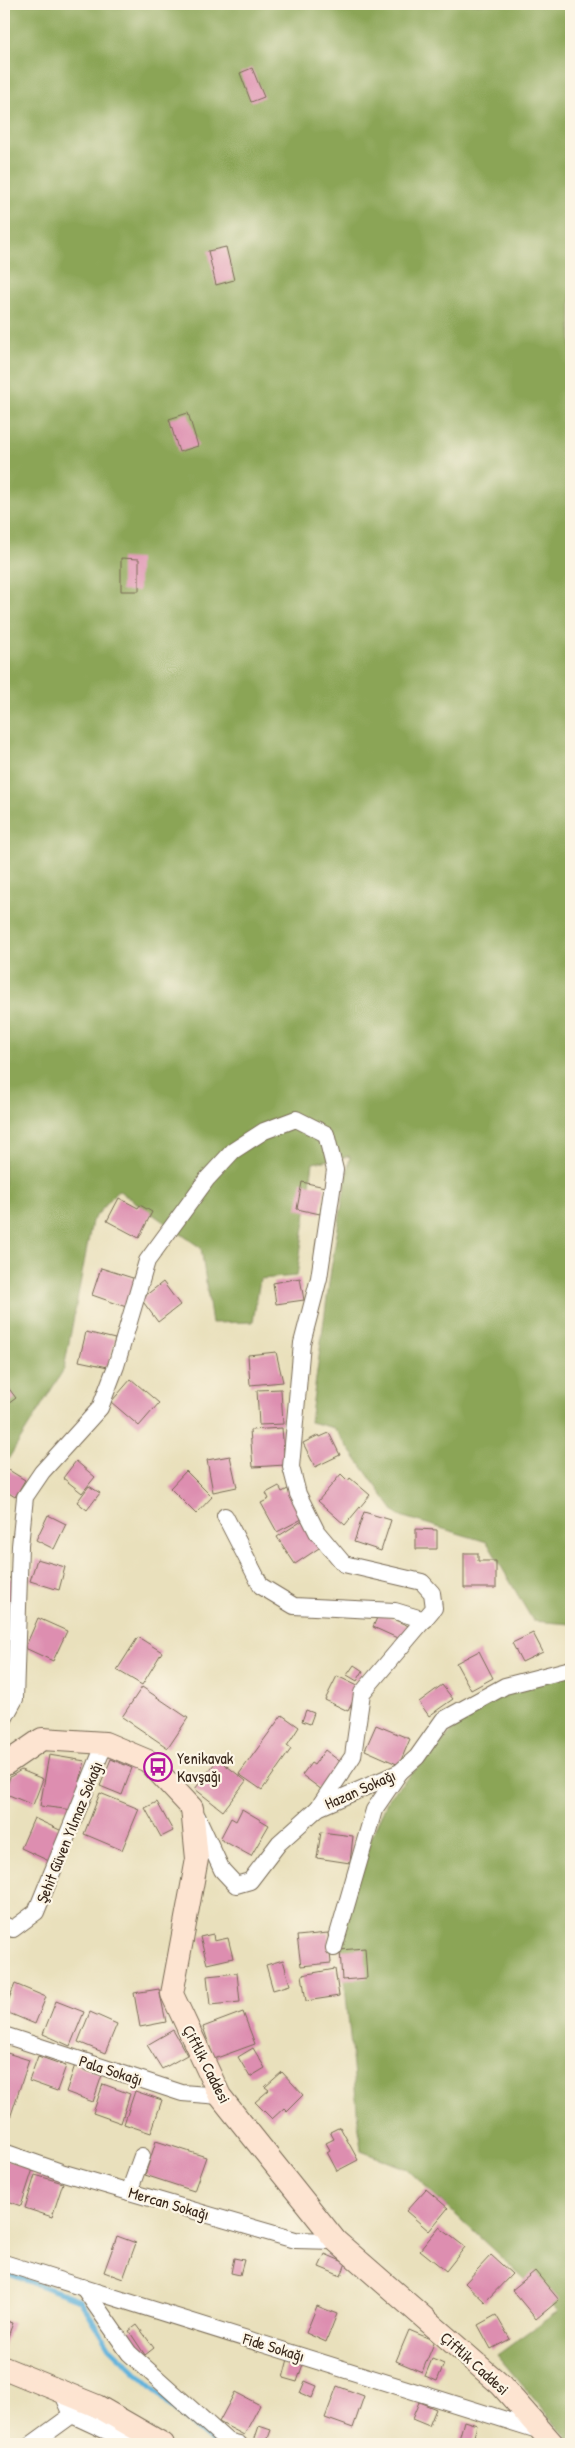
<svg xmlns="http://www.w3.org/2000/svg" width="575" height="2448" font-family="'Patrick Hand',sans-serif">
  <rect width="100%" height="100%" fill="#fcf5e5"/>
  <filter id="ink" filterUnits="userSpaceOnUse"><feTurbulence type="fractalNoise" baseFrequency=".02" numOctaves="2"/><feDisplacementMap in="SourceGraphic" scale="10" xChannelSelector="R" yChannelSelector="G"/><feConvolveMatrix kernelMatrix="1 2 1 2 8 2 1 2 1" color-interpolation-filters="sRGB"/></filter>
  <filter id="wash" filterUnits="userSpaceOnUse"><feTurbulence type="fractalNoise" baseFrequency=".0096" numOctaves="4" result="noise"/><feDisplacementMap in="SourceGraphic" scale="20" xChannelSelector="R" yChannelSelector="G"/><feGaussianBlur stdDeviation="1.12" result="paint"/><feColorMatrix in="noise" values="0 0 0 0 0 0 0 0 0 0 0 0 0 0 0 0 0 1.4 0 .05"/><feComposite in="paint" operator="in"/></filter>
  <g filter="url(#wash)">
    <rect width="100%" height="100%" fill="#e9e0bc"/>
    <g fill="#8ba556" stroke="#63683a">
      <path d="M4 4H571V1624L533 1621 487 1542 397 1515 334 1428 310 1422 331 1269 350 1156 313 1163 297 1276 260 1279 253 1322 212 1323 201 1248 118 1190 92 1221 64 1369 4 1466Z"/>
      <path d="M571 1672V2443L497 2355 558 2311 407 2169 361 2151 338 1912 389 1797 478 1704Z"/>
    </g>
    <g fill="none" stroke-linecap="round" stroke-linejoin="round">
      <path stroke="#60b2db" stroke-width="5.5" d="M4 2272 80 2300 109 2347 179 2413 215 2444"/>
    </g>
    <g id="blocks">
      <g fill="#dd8eb0">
        <path d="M252 68 264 97 251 102 240 73Z"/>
        <path d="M226 247 234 280 216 285 208 251Z"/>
        <path d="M188 413 198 446 179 452 169 419Z"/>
        <path d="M121 558 139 559V591H121Z"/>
        <path d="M302 1182 325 1187 320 1214 297 1209Z"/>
        <path d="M119 1198 138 1208 140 1205 152 1212 139 1238 107 1221Z"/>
        <path d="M101 1268 139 1280 129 1308 92 1295Z"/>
        <path d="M300 1278 304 1300 276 1304 273 1283Z"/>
        <path d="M163 1282 180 1305 158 1322 141 1299Z"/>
        <path d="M86 1332 115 1339 108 1367 79 1361Z"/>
        <path d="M276 1352 283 1382 250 1385 248 1355Z"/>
        <path d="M131 1379 159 1403 139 1426 111 1402Z"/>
        <path d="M4 1382 16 1398 4 1407Z"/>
        <path d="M281 1389 283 1424 259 1425 257 1390Z"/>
        <path d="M282 1428 285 1465 253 1467 250 1430Z"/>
        <path d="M329 1433 340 1455 315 1467 303 1443 319 1435 320 1437Z"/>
        <path d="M230 1456 237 1487 213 1492 207 1460Z"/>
        <path d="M76 1461 95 1477 82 1493 63 1478Z"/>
        <path d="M4 1467 25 1480 15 1497 4 1490Z"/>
        <path d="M186 1471 212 1497 196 1514 170 1488Z"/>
        <path d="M341 1474 348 1481 350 1478 370 1495 345 1525 318 1501Z"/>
        <path d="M89 1486 100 1493 87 1510 77 1502Z"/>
        <path d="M279 1486 282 1492 288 1489 304 1518 277 1532 261 1503 269 1499 266 1493Z"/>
        <path d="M364 1512 391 1520 381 1551 354 1542Z"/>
        <path d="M48 1515 66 1524 54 1549 36 1540Z"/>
        <path d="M302 1521 319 1548 295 1564 277 1537Z"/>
        <path d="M416 1529 437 1530V1549H416Z"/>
        <path d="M464 1553H478V1561H496V1588H464Z"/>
        <path d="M37 1559 65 1567 59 1590 30 1581Z"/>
        <path d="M4 1577 14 1579 11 1606 4 1605Z"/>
        <path d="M379 1613 411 1627 404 1641 373 1627Z"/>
        <path d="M38 1618 67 1631 53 1661 25 1648Z"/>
        <path d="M533 1633 543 1652 522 1662 512 1643Z"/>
        <path d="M138 1637 162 1652 142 1685 117 1670Z"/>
        <path d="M479 1651 493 1678 471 1690 456 1663Z"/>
        <path d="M354 1665 363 1671 357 1681 347 1675Z"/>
        <path d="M337 1676 360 1687 348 1711 325 1700Z"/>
        <path d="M442 1685 453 1699 429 1716 419 1702Z"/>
        <path d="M142 1687 188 1718 168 1748 122 1717Z"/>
        <path d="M306 1710 314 1713 310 1724 302 1721Z"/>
        <path d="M282 1715 299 1727 287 1746 291 1749 262 1790 239 1774Z"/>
        <path d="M376 1725 410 1739 399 1765 365 1750Z"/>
        <path d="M325 1750 342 1763 322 1790 302 1775 311 1763 314 1765Z"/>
        <path d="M49 1755 85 1761 73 1810 40 1806Z"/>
        <path d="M111 1759 132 1768 122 1795 100 1786Z"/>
        <path d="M218 1759 246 1781 223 1811 195 1789Z"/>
        <path d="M21 1770 43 1779 33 1805 4 1793 10 1777Z"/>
        <path d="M100 1793 139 1809 122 1850 84 1834Z"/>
        <path d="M157 1802 173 1831 161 1837 145 1808Z"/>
        <path d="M242 1809 269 1825 251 1856 220 1839 231 1818 236 1821Z"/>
        <path d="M34 1818 62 1831 49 1861 21 1848Z"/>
        <path d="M321 1832 353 1836 350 1863 317 1858Z"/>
        <path d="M328 1933 331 1963 301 1966 297 1936Z"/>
        <path d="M213 1934 214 1941 228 1938 233 1958 207 1964 200 1937Z"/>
        <path d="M365 1948 367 1978 342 1980 340 1950Z"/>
        <path d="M283 1960 290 1985 273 1990 266 1965Z"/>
        <path d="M335 1969 339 1996 306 2001 302 1975Z"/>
        <path d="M237 1973 240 2002 210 2005 207 1976Z"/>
        <path d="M15 1984 46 1997 35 2024 4 2011Z"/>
        <path d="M159 1989 166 2022 140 2027 134 1993Z"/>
        <path d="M56 2001 84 2012 70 2046 43 2034Z"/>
        <path d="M90 2012 117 2024 105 2053 78 2042Z"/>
        <path d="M243 2012 255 2044 214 2059 203 2027Z"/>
        <path d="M173 2030 187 2055 162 2069 147 2045Z"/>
        <path d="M253 2048 265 2068 250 2077 238 2057Z"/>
        <path d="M4 2052 29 2060 8 2124 4 2122Z"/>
        <path d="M38 2056 66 2066 57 2091 29 2081Z"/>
        <path d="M75 2065 102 2075 93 2102 66 2092Z"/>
        <path d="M282 2072 303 2095 287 2111 284 2108 272 2119 255 2102 269 2090 265 2087Z"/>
        <path d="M103 2084 130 2094 121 2123 93 2113Z"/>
        <path d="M135 2091 162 2100 151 2133 124 2124Z"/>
        <path d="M340 2127 358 2160 337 2171 327 2152 330 2150 326 2143 334 2139 330 2132Z"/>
        <path d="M156 2141 206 2157 194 2191 145 2175Z"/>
        <path d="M6 2160 33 2169 21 2206 4 2200V2168Z"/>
        <path d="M35 2175 63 2183 52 2217 25 2208Z"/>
        <path d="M426 2189 448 2208 429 2231 406 2211Z"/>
        <path d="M439 2227 465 2247 446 2271 420 2250Z"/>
        <path d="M117 2236 136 2243 123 2279 104 2272Z"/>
        <path d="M325 2254 346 2263 341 2276 319 2267Z"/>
        <path d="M491 2255 512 2274 485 2302 465 2283Z"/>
        <path d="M234 2258 244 2260 240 2275 231 2273Z"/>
        <path d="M535 2271 559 2300 536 2319 512 2290Z"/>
        <path d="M317 2306 337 2314 326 2342 306 2333Z"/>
        <path d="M496 2315 510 2339 491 2349 478 2325Z"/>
        <path d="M4 2320 13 2323 4 2347Z"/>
        <path d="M137 2325 154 2348 145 2355 129 2331Z"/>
        <path d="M409 2330 435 2341 422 2372 396 2361Z"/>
        <path d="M288 2359 303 2364 297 2382 283 2378Z"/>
        <path d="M432 2359 444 2364 437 2381 425 2376Z"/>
        <path d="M305 2381 317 2386 312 2398 300 2393Z"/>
        <path d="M337 2386 364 2396 353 2428 325 2418Z"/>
        <path d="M235 2392 260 2405 244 2435 219 2422Z"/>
        <path d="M419 2402 436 2409 429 2426 412 2419Z"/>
        <path d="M464 2421 477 2425 472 2444 458 2443Z"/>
        <path d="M259 2426 271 2430 266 2444 254 2441Z"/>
      </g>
    </g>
  </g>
  <g filter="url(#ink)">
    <use href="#blocks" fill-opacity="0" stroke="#786a55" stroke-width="1"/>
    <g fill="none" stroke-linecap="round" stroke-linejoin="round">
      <defs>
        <g id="street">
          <path d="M225 1516 261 1586 294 1606 395 1611 425 1620"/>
          <path d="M4 1719 15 1699 20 1546 25 1497 42 1472 100 1408 116 1366 147 1261 207 1179 233 1151 264 1131 296 1119 326 1134 335 1170 319 1278 302 1343 291 1467 298 1494 317 1532 344 1564 422 1582 432 1593 434 1608 362 1693 353 1756 318 1808"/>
          <path d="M197 1816 222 1870 236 1885 250 1881 279 1843 318 1808 400 1772 417 1757 443 1720 505 1686 571 1669"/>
          <path d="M4 1925 13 1929 36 1912 105 1743"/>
          <path d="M334 1948 374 1810 400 1772"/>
          <path d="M4 2035 182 2093 220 2096"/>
          <path d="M4 2152 64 2173 295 2240 336 2241"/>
          <path d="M129 2192 142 2156"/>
          <path d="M4 2263 541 2431"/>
          <path d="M83 2287 129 2353 227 2441 239 2444"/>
          <path d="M62 2392 72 2415 113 2434 127 2444"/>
          <path d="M32 2444 72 2415"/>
        </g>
        <g id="secondary">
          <path d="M4 1765 42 1739 105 1743 148 1761 192 1808 197 1859 172 1994 220 2096 336 2241 501 2385 553 2444"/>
          <path d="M4 2368 97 2406 163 2444"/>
        </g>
      </defs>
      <use href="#street" stroke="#786a55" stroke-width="18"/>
      <use href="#secondary" stroke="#786a55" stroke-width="24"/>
      <use href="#street" stroke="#fff" stroke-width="16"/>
      <use href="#secondary" stroke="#fde4d1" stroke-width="22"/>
    </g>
  </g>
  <defs>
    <symbol id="bus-ring" viewBox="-11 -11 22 22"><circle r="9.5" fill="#fcf5e5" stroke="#b5179e" stroke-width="1.5"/><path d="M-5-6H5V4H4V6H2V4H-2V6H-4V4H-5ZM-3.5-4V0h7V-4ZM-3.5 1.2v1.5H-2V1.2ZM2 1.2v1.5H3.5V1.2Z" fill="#b5179e"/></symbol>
  </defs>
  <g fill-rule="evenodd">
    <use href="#bus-ring" x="142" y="1751" width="32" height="32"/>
  </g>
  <g text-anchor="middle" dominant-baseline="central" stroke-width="4.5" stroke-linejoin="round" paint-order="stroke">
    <g font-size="16" fill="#3b2a1e" stroke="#fcf5e5" text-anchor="start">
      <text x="177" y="1758">Yenikavak<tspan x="177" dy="18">Kavşağı</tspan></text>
    </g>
    <g font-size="16" fill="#3b2a1e" stroke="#fcf5e5">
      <text transform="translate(360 1789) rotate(-24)">Hazan Sokağı</text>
      <text transform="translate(69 1832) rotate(-68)">Şehit Güven Yılmaz Sokağı</text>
      <text transform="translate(207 2064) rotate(63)">Çiftlik Caddesi</text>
      <text transform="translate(111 2070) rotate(18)">Pala Sokağı</text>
      <text transform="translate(169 2203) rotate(16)">Mercan Sokağı</text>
      <text transform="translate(274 2347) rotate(17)">Fide Sokağı</text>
      <text transform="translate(475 2363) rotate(42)">Çiftlik Caddesi</text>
    </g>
  </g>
  <rect width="575" height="2448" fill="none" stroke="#fcf5e5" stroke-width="20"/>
</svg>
